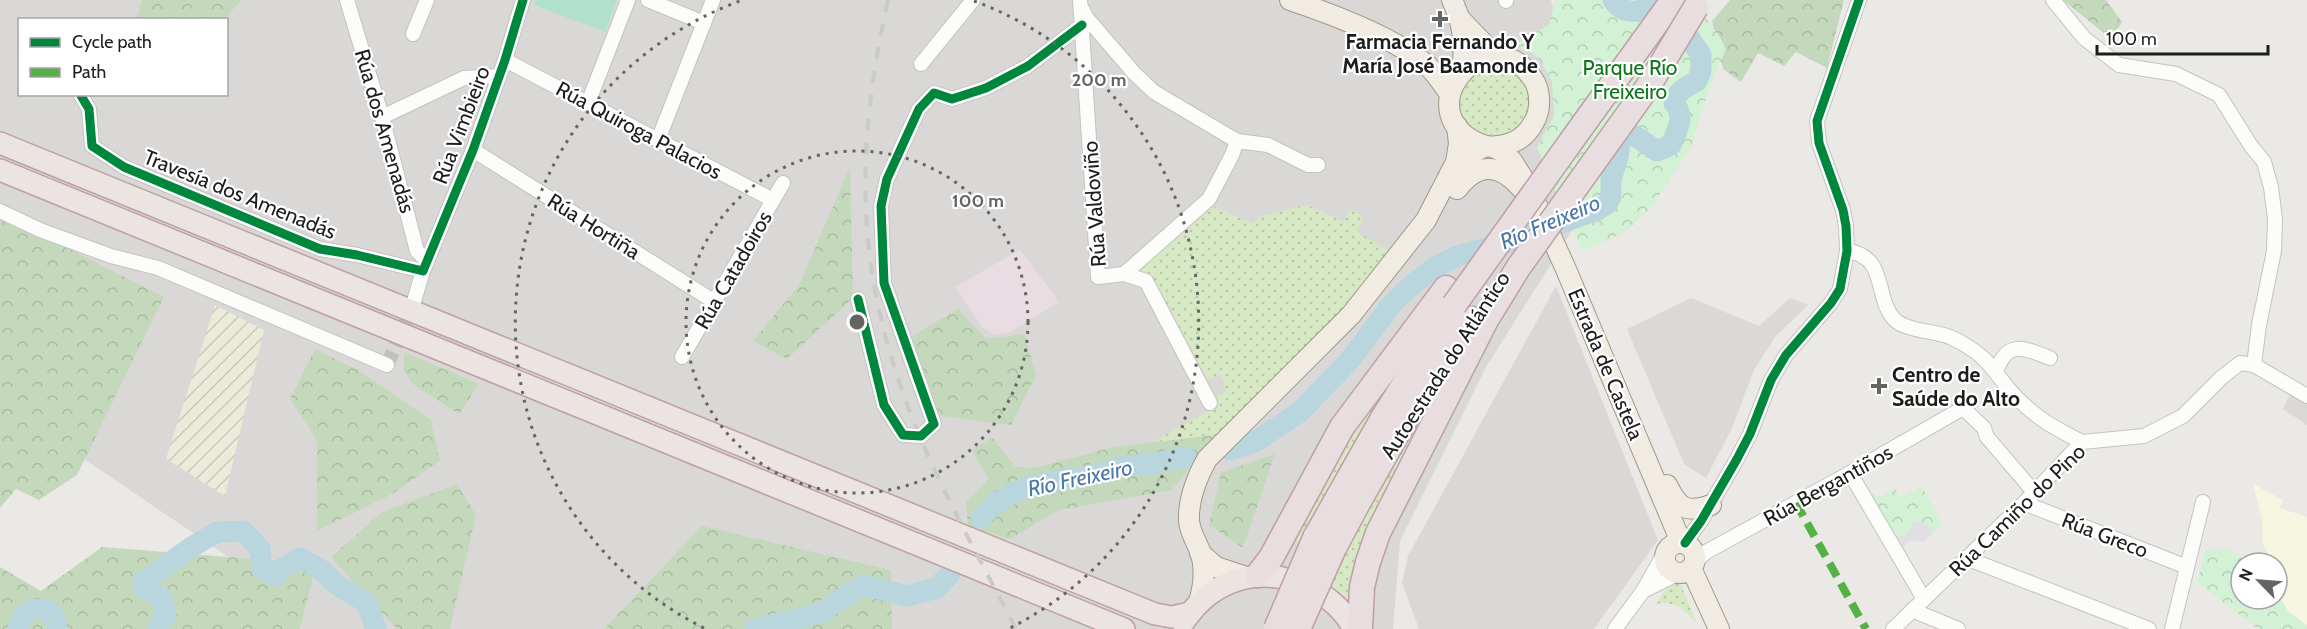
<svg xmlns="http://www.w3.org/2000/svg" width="2307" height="629" font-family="Cabin,sans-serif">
  <defs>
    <pattern id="farmland-furrows" width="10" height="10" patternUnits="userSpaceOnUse" patternTransform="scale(1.5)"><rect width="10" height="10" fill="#eaebd8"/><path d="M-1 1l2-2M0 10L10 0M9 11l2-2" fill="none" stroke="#c8c9b9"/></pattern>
    <pattern id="grass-dots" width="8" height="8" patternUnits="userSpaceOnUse" patternTransform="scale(1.5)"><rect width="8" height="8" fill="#d6e8c4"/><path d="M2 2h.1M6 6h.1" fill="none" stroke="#b7c7a8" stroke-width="1.8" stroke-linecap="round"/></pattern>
    <pattern id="forest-crowns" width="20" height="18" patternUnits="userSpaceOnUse" patternTransform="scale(1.5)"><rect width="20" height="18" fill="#c4d9bb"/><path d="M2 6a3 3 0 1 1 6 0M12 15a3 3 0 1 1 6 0" fill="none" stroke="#a8baa0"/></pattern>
    <pattern id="park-crowns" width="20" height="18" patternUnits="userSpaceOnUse" patternTransform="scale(1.5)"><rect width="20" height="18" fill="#d3f1d4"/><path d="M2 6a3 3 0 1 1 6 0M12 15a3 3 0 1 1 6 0" fill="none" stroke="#b5ceb6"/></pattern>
  </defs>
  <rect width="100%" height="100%" fill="#ebe9e5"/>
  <g fill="#dad8d6" fill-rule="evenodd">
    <path d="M0 0H1551L1601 185 1486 367 1400 541 1393 629H302L286 596 0 402ZM20 20H226V94H20Z"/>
    <path d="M1556 286 1658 540 1594 629H1419L1402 583 1408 556Z"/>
  </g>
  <path fill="#e9dde3" d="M1020 250 1059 302 1010 332 996 335 983 328 955 287Z"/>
  <path fill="#f5f5e0" d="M2253 484 2283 500 2280 508 2307 517V626L2288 611 2282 602 2287 591 2277 571V563H2273L2263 544 2262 519Z"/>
  <path fill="url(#farmland-furrows)" d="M215 305 264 330 225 496 166 459Z"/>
  <g fill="url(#grass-dots)">
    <circle cx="1495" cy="101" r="35"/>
    <path d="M1210 205 1252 223 1261 216 1307 205 1344 222 1350 209 1364 217 1357 232 1389 251 1353 297 1318 336 1216 435 1151 443 1214 408 1218 402 1215 397 1227 391 1220 375 1208 380 1156 288 1138 268Z"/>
    <path d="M1406 354 1320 505 1307 532 1385 473 1457 356 1351 587 1349 600 1328 583 1298 547 1295 526 1355 424Z"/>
    <path d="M1678 578 1697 624C1686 610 1672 598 1654 605L1674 579Z"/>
  </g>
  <g fill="url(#forest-crowns)">
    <path d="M142 0H241L225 19H136Z"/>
    <path d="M1730 0H1844L1827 68 1796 52 1784 66 1758 53 1741 82 1723 69 1712 21Z"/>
    <path d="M2063 0H2106L2122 22 2111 39Z"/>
    <path d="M850 167 853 298 787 359 753 341 799 285Z"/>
    <path d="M0 208 32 230 164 297 77 475 39 500 16 489 0 508Z"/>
    <path d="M958 309 986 339 1024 334 1036 375 1011 425 941 416 900 343Z"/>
    <path d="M315 349 360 371 431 420 440 461 392 494 317 531V440L290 399Z"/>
    <path d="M404 352 479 384 459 414 413 384 404 371Z"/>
    <path d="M1216 435 1172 490 1059 510 1010 539 968 526 966 502 989 479 972 450 992 437 1016 467 1034 468 1113 447Z"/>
    <path d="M1275 454 1243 548 1209 525 1221 472Z"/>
    <path d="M457 484 476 515 450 629H397L331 557 382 512Z"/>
    <path d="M702 526 891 570 892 629H604Z"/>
    <path d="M102 547 316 564 300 629H0V567L41 591Z"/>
  </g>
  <g fill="url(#park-crowns)">
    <path d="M1555 0H1687C1702 14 1718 30 1726 49L1708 92 1691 147 1651 208 1625 232 1582 251 1537 147 1554 116 1552 82 1541 61 1532 53 1513 45 1549 25Z"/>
    <path d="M1922 486 1942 524 1932 534 1930 527 1922 521 1914 522 1906 536H1894L1871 494 1881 497 1895 488 1900 498Z"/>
    <path d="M2206 549H2227L2251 563H2241V599H2277V594L2288 611 2307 626V629H2258L2197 582Z"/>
  </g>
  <path fill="#b1e1ce" d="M536 0H617L605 32 534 5Z"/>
  <g fill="#dad9d7">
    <path d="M1691 298 1759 326 1790 298 1808 305 1776 336 1754 370 1732 428 1706 478 1684 464 1627 329Z"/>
    <path d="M2293 388 2307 396V425L2283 409Z"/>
  </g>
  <path fill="#e0dfe4" d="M1922 521 1930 527 1932 534 1924 542 1908 541 1902 550 1894 536H1906L1914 522Z"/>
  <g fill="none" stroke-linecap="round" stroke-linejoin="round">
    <g stroke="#b9d5de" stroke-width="21">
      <path d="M1230 450 1255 442 1300 412 1351 359 1391 305 1412 285 1435 267 1457 256 1515 240 1597 210 1607 204 1611 197V179L1618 158 1620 141 1626 134 1635 136 1657 151 1671 145C1677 130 1686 117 1674 103 1676 91 1688 86 1697 81L1701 71V55L1679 23 1662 8 1654 5C1638 13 1623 15 1613 0"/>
      <path d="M981 518 995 503 1031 485 1098 474 1122 466 1150 464 1186 457"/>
      <path d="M18 629C23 612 28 608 46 609L55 618 57 629"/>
      <path d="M158 629 166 614 162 598 144 588 143 582 190 548 217 532 243 531 260 549 262 569 276 576 282 569 300 558 320 569 337 585 367 603 376 629"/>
      <path d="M755 629 818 614 863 585 907 596 937 588 950 574"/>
    </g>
    <path stroke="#c2c0bd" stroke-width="14" stroke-dasharray="14 7" stroke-linecap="butt" d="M387 365 414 303"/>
    <defs>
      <g id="minor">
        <path d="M347 0 382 117 417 251 426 260"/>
        <path d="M648 0 704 23"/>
        <path d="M1080 0 1098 277 1124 274 1209 199 1232 155 1237 141"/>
        <path d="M2053 0 2084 38 2119 65 2176 74 2219 95 2251 146 2264 162 2271 187 2275 219 2274 251 2259 325 2254 365"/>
        <path d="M1506 1V0"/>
        <path d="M1082 9 1086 17 1134 73 1154 92 1237 141 1268 145 1308 165H1318"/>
        <path d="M413 34 427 0"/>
        <path d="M505 60 773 200"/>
        <path d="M921 64 973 0"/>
        <path d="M80 94 89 109 92 146 124 167 320 249 357 255 423 271 473 150 505 60 523 0"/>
        <path d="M588 103 628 0"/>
        <path d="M382 117 464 78 499 76"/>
        <path d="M658 140 713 0"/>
        <path d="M473 150 715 302"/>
        <path d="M0 211 40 230 111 256 158 268 387 365"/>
        <path d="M1847 251C1888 256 1874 297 1894 319 1905 331 1935 331 1950 337 1957 340 1964 344 1970 348 1990 360 1999 379 2014 395 2036 418 2054 428 2082 442"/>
        <path d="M1124 274 1146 281 1210 403"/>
        <path d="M858 299 884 405 903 435 921 436 934 424 884 283 881 206 887 179 919 109 934 93 952 99 986 88 1028 66 1082 25"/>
        <path d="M414 301 423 271"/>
        <path d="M682 357 783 183"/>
        <path d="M1996 372C2007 339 2024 348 2050 358"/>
        <path d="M1850 473 1924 599"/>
        <path d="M2024 503 2187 567"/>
        <path d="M1685 543 1701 521 1737 459 1750 434 1771 380 1786 355 1831 303 1840 289 1847 251 1846 226 1843 210 1819 143 1817 121 1859 0"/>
        <path d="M1966 558 2149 629"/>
        <path d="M1694 563 1706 552 1850 473 1963 408 1984 428 1987 437 2034 492"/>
        <path d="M1643 591 1679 573"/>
        <path d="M1912 610 1958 629"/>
        <path d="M1615 629 1643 591 1665 552"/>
        <path d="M1893 629 2024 503 2082 442 2144 436 2183 416 2221 378 2240 363 2254 365 2307 396"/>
        <path d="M2172 629 2203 502"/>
      </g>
      <g id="primary">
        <path d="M1290 0C1332 14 1393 37 1427 65 1436 73 1443 85 1450 94"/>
        <path d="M1452 0C1463 23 1467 47 1461 72"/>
        <path d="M1461 20 1486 46 1502 58"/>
        <path d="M1493 147 1503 152 1512 161 1528 186 1565 267 1681 542"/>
        <path d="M1455 176C1464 165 1471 152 1484 147 1488 146 1493 147 1497 146 1513 145 1526 137 1534 122 1541 110 1541 91 1533 79 1487 10 1399 117 1486 146"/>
        <path d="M1457 189C1478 162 1499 163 1521 188"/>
        <path d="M1667 485C1678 507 1685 514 1711 505"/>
        <circle cx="1680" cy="558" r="15"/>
        <path d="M1200 553 1216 567 1246 577"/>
        <path d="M1691 568 1719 629"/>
        <path d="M1199 602C1204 585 1206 568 1200 551 1196 541 1190 532 1189 521 1188 499 1197 477 1207 459L1351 315 1426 220 1456 162 1459 144 1457 126"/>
      </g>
      <g id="trunk">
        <path d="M0 143 1155 614 1172 617 1190 613"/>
        <path d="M0 170 1124 629"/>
        <path d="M1183 623C1214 576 1265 563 1315 590 1332 600 1345 612 1354 629"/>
      </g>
      <g id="motorway">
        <path d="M1572 140 1673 0"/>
        <path d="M1315 538 1383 418 1454 305"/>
        <path d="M1334 548 1358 503 1410 411 1472 319"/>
        <path d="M1258 575 1271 558 1342 427 1446 288"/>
        <path d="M1360 629 1362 587 1368 562 1378 533 1486 320"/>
      </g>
    </defs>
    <use href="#minor" stroke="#c4c3c1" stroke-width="16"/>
    <use href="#primary" stroke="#a09883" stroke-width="22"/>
    <use href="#trunk" stroke="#bf9ea6" stroke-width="24"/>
    <use href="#motorway" stroke="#bf9ea6" stroke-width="27"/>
    <use href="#minor" stroke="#fcfcfb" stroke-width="14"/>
    <use href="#primary" stroke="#f0ebe3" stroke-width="20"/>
    <use href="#trunk" stroke="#ece4e1" stroke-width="21"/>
    <use href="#motorway" stroke="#e9dedf" stroke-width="24"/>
    <path stroke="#cacac9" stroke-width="4" stroke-dasharray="12 12" stroke-linecap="butt" d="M888 0C854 153 855 275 914 422 942 493 981 561 1016 629"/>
    <defs>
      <g id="motorway-bridge">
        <path d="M1454 305 1572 140"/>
        <path d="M1486 320 1518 268 1649 85 1696 7"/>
        <path d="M1276 629 1315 538"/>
        <path d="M1298 629 1334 548"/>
      </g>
    </defs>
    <use href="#motorway-bridge" stroke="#bf9ea6" stroke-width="27" stroke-linecap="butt"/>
    <use href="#motorway-bridge" stroke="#e9dedf" stroke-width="24"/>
    <path stroke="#55b145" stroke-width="8" stroke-dasharray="15 8" stroke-linecap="butt" d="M1796 503 1866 629"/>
    <defs>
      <g id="cycleway">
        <path d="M80 94 89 109 92 146 124 167 320 249 357 255 423 271 473 150 505 60 523 0"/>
        <path d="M858 299 884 405 903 435 921 436 934 424 884 283 881 206 887 179 919 109 934 93 952 99 986 88 1028 66 1082 25"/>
        <path d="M1685 543 1701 521 1737 459 1750 434 1771 380 1786 355 1831 303 1840 289 1847 251 1846 226 1843 210 1819 143 1817 121 1859 0"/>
      </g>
    </defs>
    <use href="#cycleway" stroke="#fff" stroke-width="13"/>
    <use href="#cycleway" stroke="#00873e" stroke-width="9"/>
  </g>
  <g fill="none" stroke="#656463" stroke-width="3" stroke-dasharray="3 6">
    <circle cx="857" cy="322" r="171"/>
    <path d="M704 628A342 342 0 0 1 740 1M974 1A342 342 0 0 1 1010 628"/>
  </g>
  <g fill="#656463" stroke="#fff" stroke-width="2">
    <path d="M1437 10h6v6h6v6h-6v6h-6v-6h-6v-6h6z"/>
    <path d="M1876 377h6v6h6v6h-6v6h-6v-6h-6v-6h6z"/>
  </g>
  <g text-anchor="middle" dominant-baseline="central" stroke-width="4.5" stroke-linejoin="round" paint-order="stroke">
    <g font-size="21" font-weight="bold" fill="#1d1d1d" stroke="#fff">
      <text x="1440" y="41">Farmacia Fernando Y<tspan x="1440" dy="24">María José Baamonde</tspan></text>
      <text x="1892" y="374" text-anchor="start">Centro de<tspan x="1892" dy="24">Saúde do Alto</tspan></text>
    </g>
    <g font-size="21" fill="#0e771b" stroke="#fff">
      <text x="1630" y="67">Parque Río<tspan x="1630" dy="24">Freixeiro</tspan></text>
    </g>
    <g font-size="21" fill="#1d1d1d" stroke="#fff">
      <text transform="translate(461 125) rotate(-69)">Rúa Vimbieiro</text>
      <text transform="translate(639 130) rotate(28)">Rúa Quiroga Palacios</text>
      <text transform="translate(385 131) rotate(74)">Rúa dos Amenadás</text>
      <text transform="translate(240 194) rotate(22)">Travesía dos Amenadás</text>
      <text transform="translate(1094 204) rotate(-94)">Rúa Valdoviño</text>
      <text transform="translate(594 226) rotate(32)">Rúa Hortiña</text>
      <text transform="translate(733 270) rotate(-60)">Rúa Catadoiros</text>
      <text transform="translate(1606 364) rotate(67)">Estrada de Castela</text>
      <text transform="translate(1445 365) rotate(-57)">Autoestrada do Atlántico</text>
      <text transform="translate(1828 485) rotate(-29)">Rúa Bergantiños</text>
      <text transform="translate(2017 510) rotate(-44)">Rúa Camiño do Pino</text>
      <text transform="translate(2105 535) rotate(21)">Rúa Greco</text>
    </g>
    <g font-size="22" font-style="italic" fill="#4c77a9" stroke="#fff">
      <text transform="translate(1550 222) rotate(-23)">Río Freixeiro</text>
      <text transform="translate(1080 478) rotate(-12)">Río Freixeiro</text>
    </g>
  </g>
  <circle cx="857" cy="322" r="9" fill="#656463" stroke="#fff" stroke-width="3"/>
  <g font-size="18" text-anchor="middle" font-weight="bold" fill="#656463" stroke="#fff" stroke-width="4.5" stroke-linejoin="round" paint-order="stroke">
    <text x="1099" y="86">200 m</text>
    <text x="978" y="207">100 m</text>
  </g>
  <rect x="18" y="18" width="210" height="78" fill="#ffffff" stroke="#a5a5a5" stroke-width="1.5"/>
  <rect x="30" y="38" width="30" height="9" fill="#00873e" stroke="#a5a5a5" stroke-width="1.5"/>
  <text x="72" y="48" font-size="18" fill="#1d1d1d">Cycle path</text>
  <rect x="30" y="68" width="30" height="9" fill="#55b145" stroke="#a5a5a5" stroke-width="1.5"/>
  <text x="72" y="78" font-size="18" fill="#1d1d1d">Path</text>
  <g transform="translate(2259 581) rotate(295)"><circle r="28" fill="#ffffff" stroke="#a5a5a5" stroke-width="1.5"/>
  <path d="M0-4.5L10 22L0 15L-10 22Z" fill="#656463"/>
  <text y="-9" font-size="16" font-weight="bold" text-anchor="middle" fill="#1d1d1d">N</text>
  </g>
  <path d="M2097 45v9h171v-9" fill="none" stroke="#1d1d1d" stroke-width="3"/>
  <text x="2106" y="45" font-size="18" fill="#1d1d1d" stroke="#ffffff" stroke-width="4.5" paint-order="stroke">100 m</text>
</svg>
